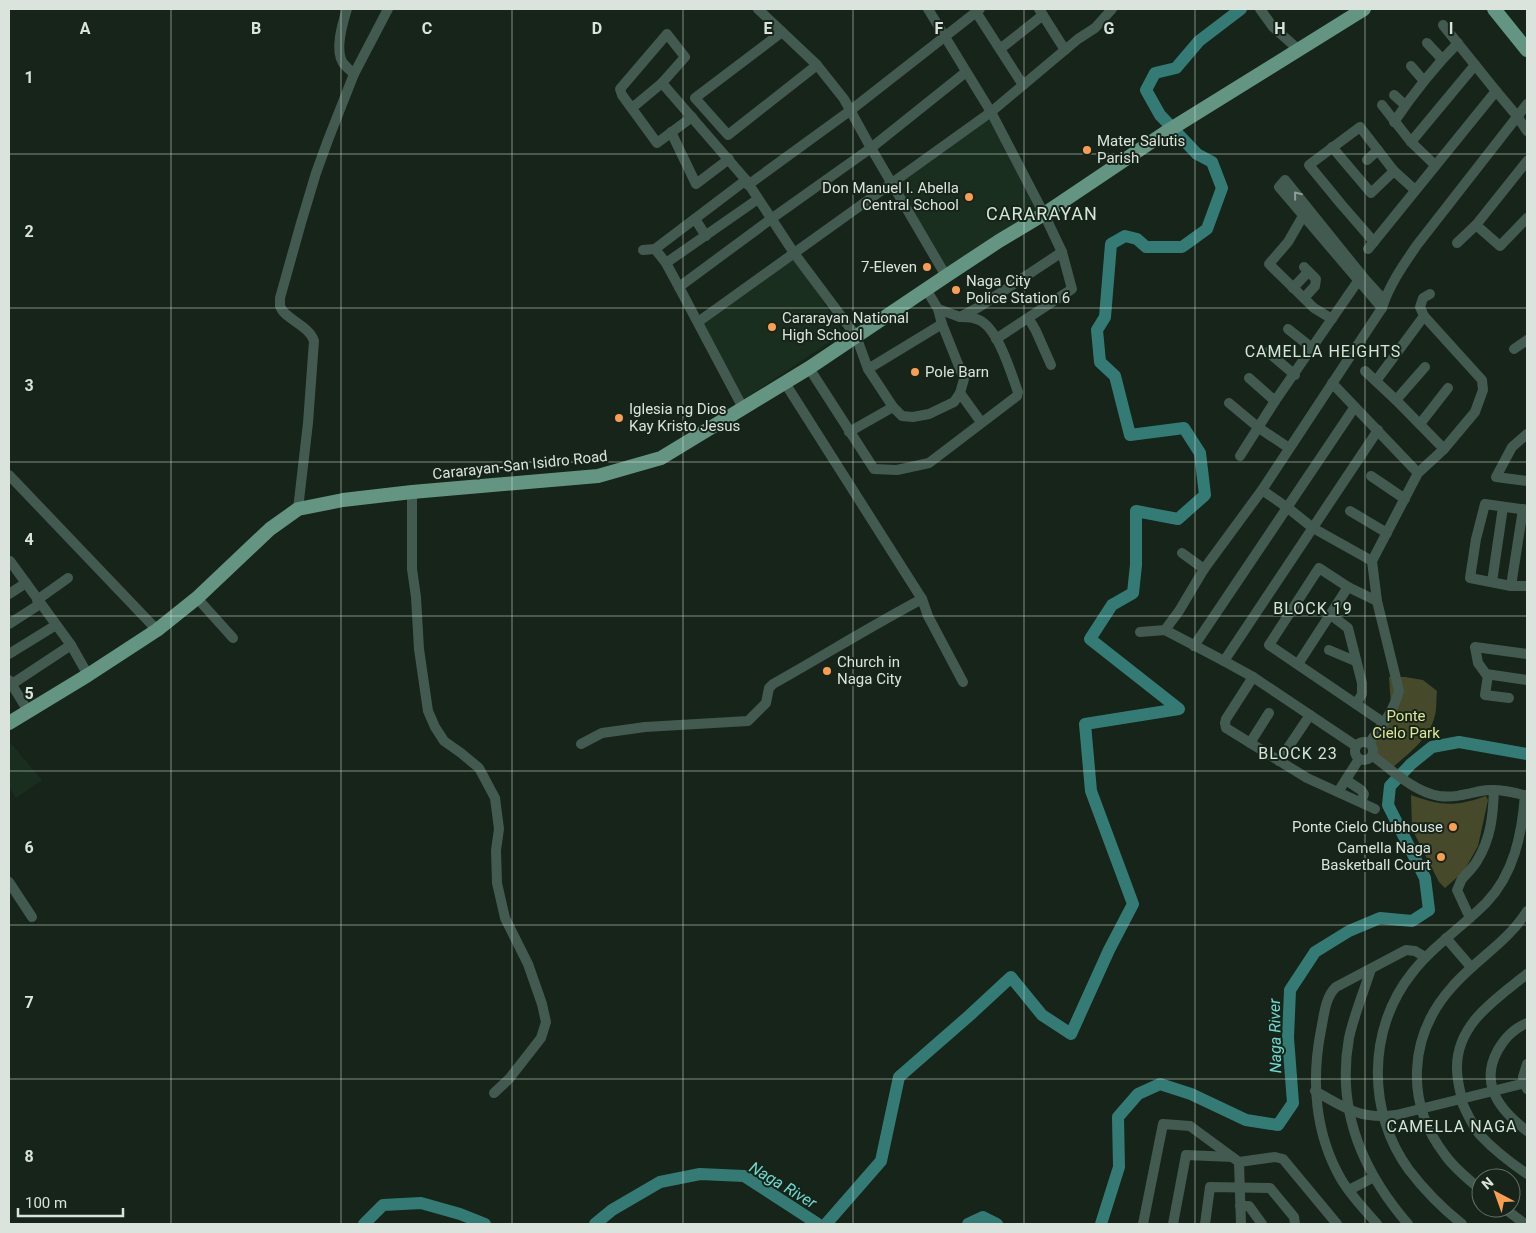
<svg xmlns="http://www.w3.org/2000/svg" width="1536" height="1233" font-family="Roboto,sans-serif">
  <rect width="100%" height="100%" fill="#162419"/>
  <g fill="#1a2e1f">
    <path d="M989 117 1040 211 946 268 897 184Z"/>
    <path d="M794 257 843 333 743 400 702 322Z"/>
    <path d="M9 741 42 780 16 798 9 788Z"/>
  </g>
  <g fill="#464a2a">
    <path d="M1389 677H1405L1423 680 1437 691C1436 699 1437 708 1435 715 1430 738 1409 753 1392 768L1376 754 1374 744 1391 706Z"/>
    <path d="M1411 795C1441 806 1455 807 1486 796L1488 800 1478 846 1464 871 1445 888 1439 882 1412 829Z"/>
  </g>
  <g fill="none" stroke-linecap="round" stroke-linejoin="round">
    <g stroke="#357b75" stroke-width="12">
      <path d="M364 1224 383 1205 421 1203 460 1214 485 1224"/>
      <path d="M595 1224 612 1210 660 1182 700 1174 744 1176 818 1224"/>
      <path d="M826 1224 881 1161 899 1077 970 1015 1011 977 1042 1015 1071 1034 1109 950 1133 904 1091 791 1085 724 1179 709 1090 639 1112 605 1133 593 1136 565V511L1178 519 1205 495 1200 453 1184 428 1130 435 1115 376 1100 362 1097 330 1105 317 1111 244 1125 236 1137 239 1146 247H1182L1207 229 1222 188 1212 162 1197 154 1160 115 1146 90 1155 73 1176 68 1199 41 1241 9"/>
      <path d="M968 1224 983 1217 997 1224"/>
      <path d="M1101 1224 1119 1167 1118 1117 1138 1094 1160 1084 1191 1094 1246 1120 1278 1125 1293 1103 1288 1038 1290 990 1315 952 1349 931 1380 918 1412 921 1429 910 1425 878 1388 805 1390 786 1411 764 1432 747 1459 742 1527 754"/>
    </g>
    <g stroke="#435a51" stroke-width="10">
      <path d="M347 9C343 22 334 50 343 63 346 67 351 71 354 74"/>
      <path d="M758 9 817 65 844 99 871 148 946 276"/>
      <path d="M928 9 991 112 1044 214 1062 252 1072 289 996 339"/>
      <path d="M1039 9 1065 50"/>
      <path d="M1260 9 1273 27 1299 50"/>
      <path d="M976 12 1023 85"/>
      <path d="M1443 25 1496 91 1517 116 1527 131"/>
      <path d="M782 32 695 98 728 135 817 65"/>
      <path d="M1427 43 1442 59"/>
      <path d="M1000 49 1043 15"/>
      <path d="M1411 66 1424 81"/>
      <path d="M662 83 746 180 794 253 856 336 868 369 893 407 902 416 913 417 929 414 954 402 960 393 964 379 942 324 938 309 926 289"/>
      <path d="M1394 95 1405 105"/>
      <path d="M1382 105 1411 142 1435 165"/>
      <path d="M632 108 662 83 685 57 667 34 620 89 622 95 657 143 692 117"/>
      <path d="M1394 122C1413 94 1434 67 1458 43"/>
      <path d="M671 132 696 184 729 159"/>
      <path d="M1411 142 1475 65"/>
      <path d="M1332 147 1371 193 1394 171"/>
      <path d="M1367 160 1378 150"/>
      <path d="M748 185 851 110 980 9"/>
      <path d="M1308 212 1303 216 1288 242 1269 264 1314 308 1332 319"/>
      <path d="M695 219 706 236"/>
      <path d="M1476 225 1500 246 1527 218"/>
      <path d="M1374 242 1341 204 1309 165 1360 127 1394 171 1415 190"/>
      <path d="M1457 243 1476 225 1527 161"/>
      <path d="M655 249 666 263 679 287 743 408"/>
      <path d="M1368 249 1496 91"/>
      <path d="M643 250 655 249 746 180"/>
      <path d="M666 263 758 199"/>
      <path d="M1304 267 1316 279 1315 286 1304 298"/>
      <path d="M679 287 771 219 871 148 966 72"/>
      <path d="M1293 288 1308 272"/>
      <path d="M1382 308 1279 187 1285 180 1364 278 1384 300"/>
      <path d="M938 309 960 317 979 307 1062 252"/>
      <path d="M1029 319 1036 331 1051 365"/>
      <path d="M698 322 991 112 1078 39 1095 28 1112 9"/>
      <path d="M1288 329 1312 348"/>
      <path d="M1514 349 1527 340"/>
      <path d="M1268 352 1295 375"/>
      <path d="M809 368 874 469 897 470 929 463 1017 396 1018 392C1011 373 998 328 979 320 973 317 967 317 960 317"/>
      <path d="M868 369 942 324"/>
      <path d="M1365 371 1396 400 1444 449"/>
      <path d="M1249 378 1275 401"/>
      <path d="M1376 381 1424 316 1420 307 1423 298 1430 294"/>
      <path d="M785 383 922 599 928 616 963 682"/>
      <path d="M1332 383 1418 473"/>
      <path d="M960 393 981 422"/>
      <path d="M1396 400 1425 367"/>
      <path d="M1229 403 1259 428 1289 448"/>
      <path d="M1420 424 1448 388"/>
      <path d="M849 432 893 407"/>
      <path d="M1527 434 1512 447 1496 477 1527 481"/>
      <path d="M1240 456 1275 401 1358 281 1363 278"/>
      <path d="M9 475 157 630"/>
      <path d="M1371 476 1405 499"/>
      <path d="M1262 490 1288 508 1313 528 1372 561"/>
      <path d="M412 492V569L416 597 419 649 428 711 435 727 444 741 461 753 479 768 495 798 499 829 496 850 497 883 505 918 528 964 542 1004 546 1022 541 1038 509 1079 494 1093"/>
      <path d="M298 509 308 423 314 341C309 325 284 319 280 306 280 304 280 301 280 298L301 223 316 173 328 140 354 74 388 9"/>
      <path d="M1527 510 1485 504 1476 539 1470 578 1511 586H1527"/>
      <path d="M1350 511 1387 533"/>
      <path d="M1182 553 1204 569"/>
      <path d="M9 561H10L71 645 88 675"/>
      <path d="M1492 582 1503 507"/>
      <path d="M1511 586 1523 509"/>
      <path d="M9 594 26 583"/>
      <path d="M197 598 233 638"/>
      <path d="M37 600 68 578"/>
      <path d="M1377 601 1348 587 1319 568 1269 645 1384 723"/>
      <path d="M1331 615 1348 628 1362 683V694L1356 704"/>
      <path d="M9 624 40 604"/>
      <path d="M1165 630 1179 611 1204 569 1262 490 1382 308C1389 285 1404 264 1417 245L1527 104"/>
      <path d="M1140 632 1165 630 1224 661 1253 677 1356 746"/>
      <path d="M1194 646 1354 408"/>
      <path d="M1329 650 1355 661"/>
      <path d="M9 654 56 625"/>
      <path d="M1527 654 1475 647 1478 663 1486 674 1527 680"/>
      <path d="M1224 661 1378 430"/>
      <path d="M1298 664 1348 587"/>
      <path d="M1488 675 1485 695 1509 698"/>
      <path d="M1253 677 1226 719 1225 723 1226 728 1307 778 1375 809"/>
      <path d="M9 680 28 711"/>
      <path d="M9 686 71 645"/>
      <circle cx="1364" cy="751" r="9"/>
      <path d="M1250 743 1269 713"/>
      <path d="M1369 743C1382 726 1393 712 1399 691L1377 601 1372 561 1418 473 1444 449 1475 412 1483 390 1482 380 1424 316"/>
      <path d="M581 744 602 733 645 727 748 721 766 703 769 688 773 684C823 656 871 626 922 599"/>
      <path d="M1373 756C1392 770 1414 792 1439 796 1454 798 1467 794 1481 791 1496 788 1513 792 1527 796"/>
      <path d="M1279 761 1310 715"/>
      <path d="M1346 780 1361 790 1364 794 1361 802"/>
      <path d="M1338 792 1359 759"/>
      <path d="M9 882 32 917"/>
      <path d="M1470 918 1457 890C1459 887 1460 882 1462 879 1467 873 1473 868 1477 861 1491 838 1493 816 1494 790"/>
      <path d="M1446 938 1471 967"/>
      <path d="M1371 969C1364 991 1354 1015 1349 1038 1336 1110 1362 1171 1408 1224"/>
      <path d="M1527 974C1496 999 1456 1024 1457 1069 1457 1078 1459 1087 1461 1095L1460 1098C1466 1111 1472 1126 1481 1136 1495 1151 1511 1163 1527 1174"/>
      <path d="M1527 1023C1503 1033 1484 1064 1493 1090 1498 1106 1514 1121 1527 1131"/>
      <path d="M1527 1089 1523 1077 1527 1064"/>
      <path d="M1315 1091C1345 1108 1361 1120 1396 1115L1525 1083"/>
      <path d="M1239 1162 1241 1224"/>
      <path d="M1349 1190 1374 1177"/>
      <path d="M1481 1190C1468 1179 1455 1169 1445 1155 1405 1103 1408 1036 1452 987 1475 960 1508 942 1527 911"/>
      <path d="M1240 1206H1249L1262 1224"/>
      <path d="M1504 1208 1525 1224"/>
      <path d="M1143 1224 1163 1124 1190 1126 1239 1162 1275 1157 1283 1159 1337 1224"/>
      <path d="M1173 1224 1186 1155 1232 1157"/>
      <path d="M1205 1224 1210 1187 1270 1188 1294 1217 1295 1224"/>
      <path d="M1377 1224C1365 1210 1351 1196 1341 1179 1315 1134 1311 1081 1321 1030 1324 1016 1325 997 1336 987L1406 950 1415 951 1425 957"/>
      <path d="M1462 1224C1442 1208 1425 1191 1409 1170 1367 1113 1367 1029 1412 973 1433 946 1462 927 1486 903 1514 874 1522 834 1525 795"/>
    </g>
    <g stroke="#649583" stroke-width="14">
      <path d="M1494 9 1527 50"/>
      <path d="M9 723 88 675 157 630 197 598 270 529 298 509 343 500 412 492 598 476 661 458 809 368 946 276 999 241 1044 214 1166 132 1364 9"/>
    </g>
  </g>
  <defs><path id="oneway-chevron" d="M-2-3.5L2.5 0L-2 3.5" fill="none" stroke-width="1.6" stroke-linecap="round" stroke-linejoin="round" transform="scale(1.25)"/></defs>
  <use stroke="#8e9e96" href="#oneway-chevron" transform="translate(1297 195) rotate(-129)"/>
  <path fill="none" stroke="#dae3dc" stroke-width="1" stroke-opacity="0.55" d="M171 9V1224M341 9V1224M512 9V1224M683 9V1224M853 9V1224M1024 9V1224M1195 9V1224M1365 9V1224M9 154H1527M9 308H1527M9 462H1527M9 616H1527M9 771H1527M9 925H1527M9 1079H1527"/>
  <g fill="#fc9e52" stroke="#162419" stroke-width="2">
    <circle cx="1087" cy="150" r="5"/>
    <circle cx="969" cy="197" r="5"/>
    <circle cx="927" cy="267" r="5"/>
    <circle cx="956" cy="290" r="5"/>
    <circle cx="772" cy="327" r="5"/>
    <circle cx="915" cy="372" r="5"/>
    <circle cx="619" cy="418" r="5"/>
    <circle cx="827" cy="671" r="5"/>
    <circle cx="1453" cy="827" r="5"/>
    <circle cx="1441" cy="857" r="5"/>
  </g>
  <g text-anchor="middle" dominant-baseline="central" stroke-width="4" stroke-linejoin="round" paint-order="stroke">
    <g font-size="15" fill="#dae3dc" stroke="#162419" text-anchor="start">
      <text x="1097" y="141">Mater Salutis<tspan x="1097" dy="17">Parish</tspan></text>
      <text x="959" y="188" text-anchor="end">Don Manuel I. Abella<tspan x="959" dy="17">Central School</tspan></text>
      <text x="917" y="267" text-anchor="end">7-Eleven</text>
      <text x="966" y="281">Naga City<tspan x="966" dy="17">Police Station 6</tspan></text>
      <text x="782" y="318">Cararayan National<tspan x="782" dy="17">High School</tspan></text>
      <text x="925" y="372">Pole Barn</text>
      <text x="629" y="409">Iglesia ng Dios<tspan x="629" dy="17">Kay Kristo Jesus</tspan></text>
      <text x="837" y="662">Church in<tspan x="837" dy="17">Naga City</tspan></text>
      <text x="1443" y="827" text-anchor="end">Ponte Cielo Clubhouse</text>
      <text x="1431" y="848" text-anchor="end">Camella Naga<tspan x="1431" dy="17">Basketball Court</tspan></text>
    </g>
    <g font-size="15" fill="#dae3dc" stroke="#162419">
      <text transform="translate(520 465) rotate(-6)">Cararayan-San Isidro Road</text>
    </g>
    <g font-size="15" fill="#dfe798" stroke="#162419">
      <text x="1406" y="716">Ponte<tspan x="1406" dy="17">Cielo Park</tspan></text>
    </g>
    <g font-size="16" letter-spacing="1" fill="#d4e6d7" stroke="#162419">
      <text x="1323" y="351">CAMELLA HEIGHTS</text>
      <text x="1313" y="608">BLOCK 19</text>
      <text x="1298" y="753">BLOCK 23</text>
      <text x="1452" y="1126">CAMELLA NAGA</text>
    </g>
    <g font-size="16" font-style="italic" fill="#6edad1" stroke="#162419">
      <text transform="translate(1275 1036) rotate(-91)">Naga River</text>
      <text transform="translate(783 1185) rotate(31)">Naga River</text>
    </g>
    <g font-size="18" letter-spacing="1" fill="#d4e6d7" stroke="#162419">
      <text x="1042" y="213">CARARAYAN</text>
    </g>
  </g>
  <g font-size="16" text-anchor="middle" font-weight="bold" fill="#dae3dc" stroke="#162419" stroke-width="4" stroke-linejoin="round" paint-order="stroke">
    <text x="85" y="34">A</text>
    <text x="256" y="34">B</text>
    <text x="427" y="34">C</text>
    <text x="597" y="34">D</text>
    <text x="768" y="34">E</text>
    <text x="939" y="34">F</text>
    <text x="1109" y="34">G</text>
    <text x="1280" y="34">H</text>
    <text x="1451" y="34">I</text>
    <text x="29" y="83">1</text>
    <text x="29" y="237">2</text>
    <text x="29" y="391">3</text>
    <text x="29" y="545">4</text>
    <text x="29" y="699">5</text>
    <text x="29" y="853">6</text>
    <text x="29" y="1008">7</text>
    <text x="29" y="1162">8</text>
  </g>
  <rect width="1536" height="1233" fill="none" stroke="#dae3dc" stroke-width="20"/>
  <g transform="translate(1496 1193) rotate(319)"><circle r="24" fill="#162419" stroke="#647067"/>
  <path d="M0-4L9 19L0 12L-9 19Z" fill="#fc9e52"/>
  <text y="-8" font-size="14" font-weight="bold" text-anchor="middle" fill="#dae3dc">N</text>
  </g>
  <path d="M18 1208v8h105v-8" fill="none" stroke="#dae3dc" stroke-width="2.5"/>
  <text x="25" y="1208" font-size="15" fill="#dae3dc" stroke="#162419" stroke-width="4" paint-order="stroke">100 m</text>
</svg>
